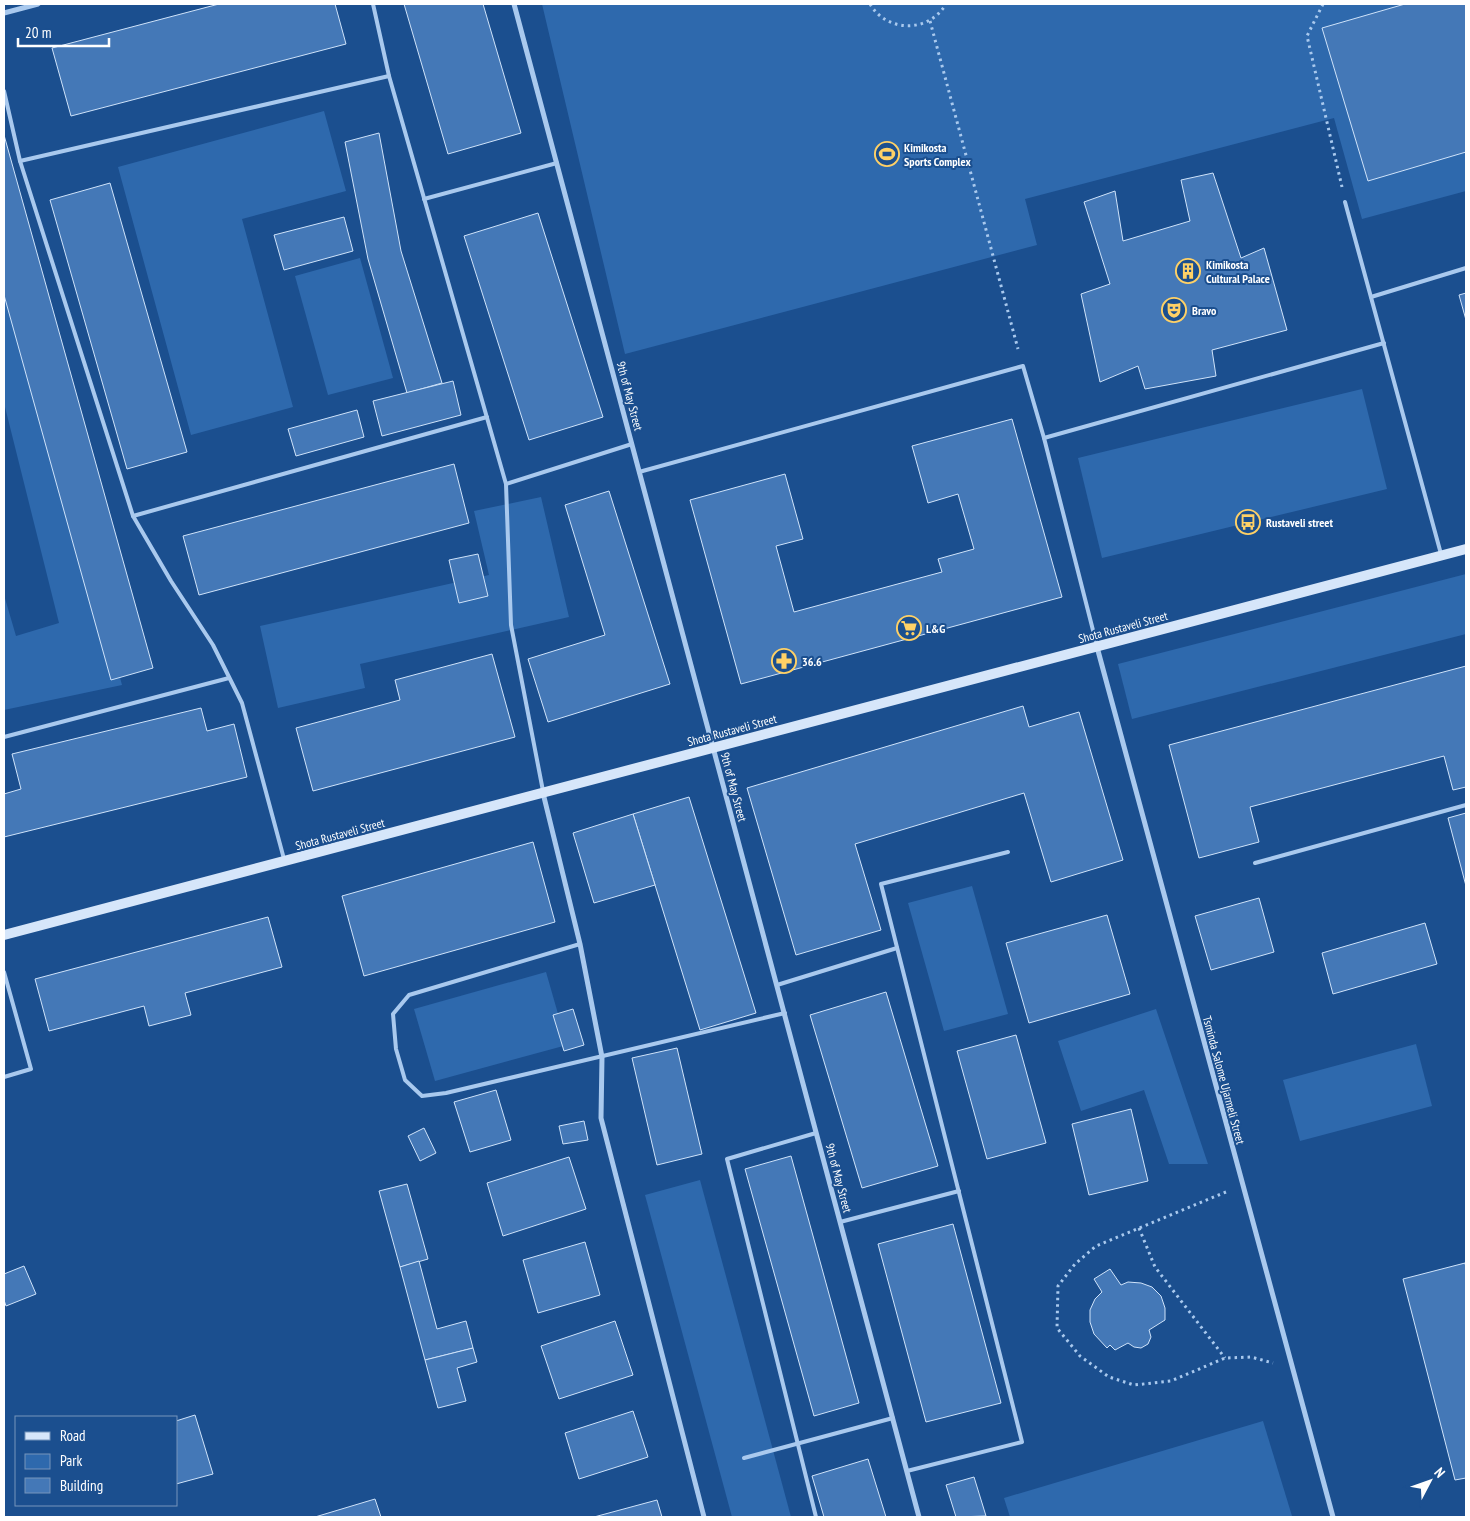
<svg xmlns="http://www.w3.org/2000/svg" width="1470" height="1521" font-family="'PT Sans Narrow',sans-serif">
  <rect width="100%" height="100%" fill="#1b4f8f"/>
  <g fill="#2e69ad">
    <path d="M542 4H1466V191L1362 219 1334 118 1025 199 1037 245 625 354Z"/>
    <path d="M324 111 346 191 242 219 293 407 191 435 118 167Z"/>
    <path d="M4 248 122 685 4 710V595L16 636 59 623 4 403Z"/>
    <path d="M360 258 393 378 328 395 295 276Z"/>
    <path d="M1362 389 1387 489 1102 558 1078 458Z"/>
    <path d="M541 497 569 617 360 664 365 688 278 708 260 626 489 575 474 511Z"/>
    <path d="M1466 574V634L1132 719 1118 664Z"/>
    <path d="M972 886 1008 1014 944 1031 908 903Z"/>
    <path d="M546 972 567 1045 435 1081 414 1009Z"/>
    <path d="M1156 1009 1208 1164H1169L1144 1090 1081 1111 1058 1041Z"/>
    <path d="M1416 1044 1432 1106 1300 1141 1283 1080Z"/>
    <path d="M700 1180 791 1517H732L645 1195Z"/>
    <path d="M1263 1421 1292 1516 1010 1517 1004 1498Z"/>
  </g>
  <g fill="#4478b7" stroke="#cfe3fa">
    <path d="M219 4H335L346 44 71 116 52 48Z"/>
    <path d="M404 4H483L521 133 448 154Z"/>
    <path d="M1405 4H1466V152L1368 181 1322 28Z"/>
    <path d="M379 133 401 251 442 383 407 393 368 259 345 142Z"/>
    <path d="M4 135 153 668 111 680 4 295Z"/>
    <path d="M1213 173 1241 258 1264 248 1287 330 1212 350 1216 376 1145 389 1138 366 1100 382 1081 294 1110 284 1084 202 1115 191 1123 241 1190 221 1181 180Z"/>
    <path d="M110 183 187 452 127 469 50 200Z"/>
    <path d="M538 213 603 417 529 440 464 236Z"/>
    <path d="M344 217 353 251 284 270 274 235Z"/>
    <path d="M1466 293V320L1459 295Z"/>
    <path d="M453 381 461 415 382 436 373 401Z"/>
    <path d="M357 410 364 437 296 456 288 429Z"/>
    <path d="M1012 419 1062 597 741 684 690 500 785 474 803 539 776 546 794 612 942 572 938 559 974 549 958 494 928 503 912 446Z"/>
    <path d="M454 464 469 523 199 595 183 536Z"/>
    <path d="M609 491 670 684 548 722 528 659 605 635 565 505Z"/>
    <path d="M478 554 488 596 459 603 449 560Z"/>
    <path d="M492 654 515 737 313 791 296 728 400 700 395 680Z"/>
    <path d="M1466 666V787L1453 790 1444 756 1250 807 1259 842 1199 858 1169 745Z"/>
    <path d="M1023 706 1029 727 1079 712 1123 860 1051 882 1024 793 855 844 881 930 796 955 747 788Z"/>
    <path d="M201 708 207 731 234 724 247 777 4 837V794L21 789 12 754Z"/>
    <path d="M689 797 756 1013 700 1030 633 814Z"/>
    <path d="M1466 813V886L1448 818Z"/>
    <path d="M633 814 655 885 594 903 573 833Z"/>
    <path d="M533 842 555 922 364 976 342 896Z"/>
    <path d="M1259 898 1274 952 1211 970 1195 916Z"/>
    <path d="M1107 915 1130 994 1029 1023 1006 943Z"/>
    <path d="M268 917 282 967 185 993 191 1015 149 1026 144 1006 49 1031 35 979Z"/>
    <path d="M1425 923 1437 964 1333 994 1322 953Z"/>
    <path d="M886 992 938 1166 862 1188 810 1015Z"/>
    <path d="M573 1009 584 1045 564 1051 553 1015Z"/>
    <path d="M1016 1035 1046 1143 987 1159 957 1051Z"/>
    <path d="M677 1048 702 1154 657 1165 632 1058Z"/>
    <path d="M496 1090 511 1140 470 1152 454 1102Z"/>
    <path d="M1131 1109 1148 1181 1089 1195 1072 1124Z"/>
    <path d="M584 1121 588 1140 563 1144 559 1126Z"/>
    <path d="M424 1128 436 1153 420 1161 408 1136Z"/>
    <path d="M791 1156 859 1403 814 1416 745 1169Z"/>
    <path d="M569 1157 586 1209 503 1236 487 1183Z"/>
    <path d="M407 1184 428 1259 400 1267 379 1191Z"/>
    <path d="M953 1224 1001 1403 926 1422 878 1244Z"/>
    <path d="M585 1242 600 1295 538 1313 523 1260Z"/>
    <path d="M419 1261 437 1329 466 1321 473 1348 425 1360 400 1267Z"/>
    <path d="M1465 1263 1466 1268V1478L1455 1480 1403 1279Z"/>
    <path d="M24 1266 36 1294 6 1306 4 1300V1274Z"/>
    <path d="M1110 1269 1121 1285 1128 1282 1141 1283 1152 1287 1161 1296 1165 1308V1320L1149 1330 1151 1337 1148 1344 1141 1348 1134 1347 1128 1343 1115 1350 1110 1345 1107 1348 1094 1334 1090 1322V1310L1095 1299 1102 1292 1094 1279Z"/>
    <path d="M615 1321 633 1375 559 1399 541 1346Z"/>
    <path d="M473 1348 477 1362 457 1368 466 1401 438 1408 425 1360Z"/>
    <path d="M633 1411 648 1457 579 1479 565 1433Z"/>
    <path d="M195 1415 213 1474 176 1484V1421Z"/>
    <path d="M868 1459 886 1517H824L812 1476Z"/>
    <path d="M974 1477 986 1516 956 1517 946 1485Z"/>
    <path d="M375 1499 381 1517H315Z"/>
    <path d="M657 1500 662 1517H594Z"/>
  </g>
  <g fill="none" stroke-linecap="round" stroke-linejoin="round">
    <g stroke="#a9c9ee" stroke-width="3" stroke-dasharray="2.5 4" stroke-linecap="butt">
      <path d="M870 4C887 33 929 33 946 4"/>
      <path d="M1323 4 1307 36 1342 187"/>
      <path d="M930 21 1018 349"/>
      <path d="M1226 1192 1096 1246 1075 1264 1058 1286 1057 1328 1080 1356 1109 1377 1134 1385 1171 1381 1225 1358 1251 1357 1273 1363"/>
      <path d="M1139 1228 1155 1267 1225 1358"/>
    </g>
    <g stroke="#a9c9ee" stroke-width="4">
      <path d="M373 4 389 76"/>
      <path d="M4 91 20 161 133 516 171 581 213 645 242 703 284 859"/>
      <path d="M20 161 389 76 506 484 511 625 543 791"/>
      <path d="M424 199 557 163"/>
      <path d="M1345 202 1441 554"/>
      <path d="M1371 297 1466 268"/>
      <path d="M1044 438 1384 343"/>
      <path d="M639 472 1023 366 1044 438 1097 646"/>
      <path d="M506 484 632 444"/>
      <path d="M133 516 487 417"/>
      <path d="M4 737 229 678"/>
      <path d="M1255 863 1466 805"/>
      <path d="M580 944 409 995 393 1014 396 1049 405 1080 422 1096 446 1093 785 1013"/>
      <path d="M4 972 31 1069 4 1077"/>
      <path d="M777 985 897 948"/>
      <path d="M840 1222 959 1191"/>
      <path d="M744 1458 893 1418"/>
      <path d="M907 1471 1022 1442 881 884 1008 852"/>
      <path d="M816 1517 727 1159 816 1133"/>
    </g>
    <g stroke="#a9c9ee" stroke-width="5">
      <path d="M514 4 919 1517"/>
      <path d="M4 13 38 4"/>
      <path d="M1097 647 1333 1517"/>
      <path d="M543 793 580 944 602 1057 601 1118 704 1517"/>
    </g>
    <path stroke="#d6e6fa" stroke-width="10" d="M4 935 1466 549"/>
  </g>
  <defs>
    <symbol id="stadium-ring" viewBox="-11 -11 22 22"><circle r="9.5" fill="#1b4f8f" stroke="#ffd166" stroke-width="1.5"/><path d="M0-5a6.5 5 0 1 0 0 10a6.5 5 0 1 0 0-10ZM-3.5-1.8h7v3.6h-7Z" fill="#ffd166"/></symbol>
    <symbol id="building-ring" viewBox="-11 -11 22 22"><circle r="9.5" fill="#1b4f8f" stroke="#ffd166" stroke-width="1.5"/><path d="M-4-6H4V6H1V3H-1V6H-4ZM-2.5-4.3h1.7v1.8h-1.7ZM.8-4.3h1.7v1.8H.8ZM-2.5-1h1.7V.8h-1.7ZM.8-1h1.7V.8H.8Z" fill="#ffd166"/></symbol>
    <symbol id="theatre-ring" viewBox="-11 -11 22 22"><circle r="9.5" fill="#1b4f8f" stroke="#ffd166" stroke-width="1.5"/><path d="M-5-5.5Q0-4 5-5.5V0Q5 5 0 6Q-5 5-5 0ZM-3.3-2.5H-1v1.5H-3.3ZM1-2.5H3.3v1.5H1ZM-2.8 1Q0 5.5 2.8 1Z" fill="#ffd166"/></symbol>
    <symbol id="bus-ring" viewBox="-11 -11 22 22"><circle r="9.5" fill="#1b4f8f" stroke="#ffd166" stroke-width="1.5"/><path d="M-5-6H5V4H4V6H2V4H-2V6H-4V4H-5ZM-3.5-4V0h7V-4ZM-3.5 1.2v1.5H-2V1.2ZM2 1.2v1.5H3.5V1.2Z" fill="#ffd166"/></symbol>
    <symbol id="supermarket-ring" viewBox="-11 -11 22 22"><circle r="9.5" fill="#1b4f8f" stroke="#ffd166" stroke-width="1.5"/><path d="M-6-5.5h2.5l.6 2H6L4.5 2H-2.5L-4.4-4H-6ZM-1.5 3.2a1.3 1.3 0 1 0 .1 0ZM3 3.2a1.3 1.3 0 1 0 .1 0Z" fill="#ffd166"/></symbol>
    <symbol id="pharmacy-ring" viewBox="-11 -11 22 22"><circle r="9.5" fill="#1b4f8f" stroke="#ffd166" stroke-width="1.5"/><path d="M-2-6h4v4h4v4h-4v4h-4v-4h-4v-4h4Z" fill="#ffd166"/></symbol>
  </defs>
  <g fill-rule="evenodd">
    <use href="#stadium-ring" x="873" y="140" width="28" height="28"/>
    <use href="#building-ring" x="1174" y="257" width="28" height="28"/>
    <use href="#theatre-ring" x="1160" y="296" width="28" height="28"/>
    <use href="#bus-ring" x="1234" y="508" width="28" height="28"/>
    <use href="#supermarket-ring" x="895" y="614" width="28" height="28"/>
    <use href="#pharmacy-ring" x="770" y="647" width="28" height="28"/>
  </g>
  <g text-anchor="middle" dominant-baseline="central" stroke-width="4" stroke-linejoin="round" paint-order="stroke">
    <g font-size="12" font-weight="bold" fill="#fff" stroke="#1b4f8f" text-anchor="start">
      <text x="904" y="147">Kimikosta<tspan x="904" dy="14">Sports Complex</tspan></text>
      <text x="1206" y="264">Kimikosta<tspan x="1206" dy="14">Cultural Palace</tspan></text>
      <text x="1192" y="310">Bravo</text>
      <text x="1266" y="522">Rustaveli street</text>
      <text x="926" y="628">L&amp;G</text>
      <text x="802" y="661">36.6</text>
    </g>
    <g font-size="12" fill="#fff" stroke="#1b4f8f">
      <text transform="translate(630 396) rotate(75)">9th of May Street</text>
      <text transform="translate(1123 627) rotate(-15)">Shota Rustaveli Street</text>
      <text transform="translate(732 730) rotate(-15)">Shota Rustaveli Street</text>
      <text transform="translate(734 787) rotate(75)">9th of May Street</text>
      <text transform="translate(340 834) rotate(-15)">Shota Rustaveli Street</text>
      <text transform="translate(1224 1080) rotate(75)">Tsminda Salome Ujarmeli Street</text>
      <text transform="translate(839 1178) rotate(75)">9th of May Street</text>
    </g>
  </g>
  <rect width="1470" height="1521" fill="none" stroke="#ffffff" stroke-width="10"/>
  <rect x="15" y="1416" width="162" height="90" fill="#1b4f8f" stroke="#7695bc"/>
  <rect x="25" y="1432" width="25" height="8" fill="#d6e6fa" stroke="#7695bc"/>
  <text x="60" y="1441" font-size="15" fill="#ffffff">Road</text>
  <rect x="25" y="1454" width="25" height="15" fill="#2e69ad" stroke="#7695bc"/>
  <text x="60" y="1466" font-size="15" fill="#ffffff">Park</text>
  <rect x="25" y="1478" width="25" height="15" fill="#4478b7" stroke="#7695bc"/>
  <text x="60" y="1491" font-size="15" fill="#ffffff">Building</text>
  <g transform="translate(1430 1481) rotate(49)" stroke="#1b4f8f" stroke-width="4" paint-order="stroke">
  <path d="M0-4L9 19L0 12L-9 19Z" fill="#ffffff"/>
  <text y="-8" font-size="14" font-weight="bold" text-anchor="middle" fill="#ffffff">N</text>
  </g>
  <path d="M18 38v8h91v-8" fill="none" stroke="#ffffff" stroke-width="2.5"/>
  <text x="25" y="38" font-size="15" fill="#ffffff" stroke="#1b4f8f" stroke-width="4" paint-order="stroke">20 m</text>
</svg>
